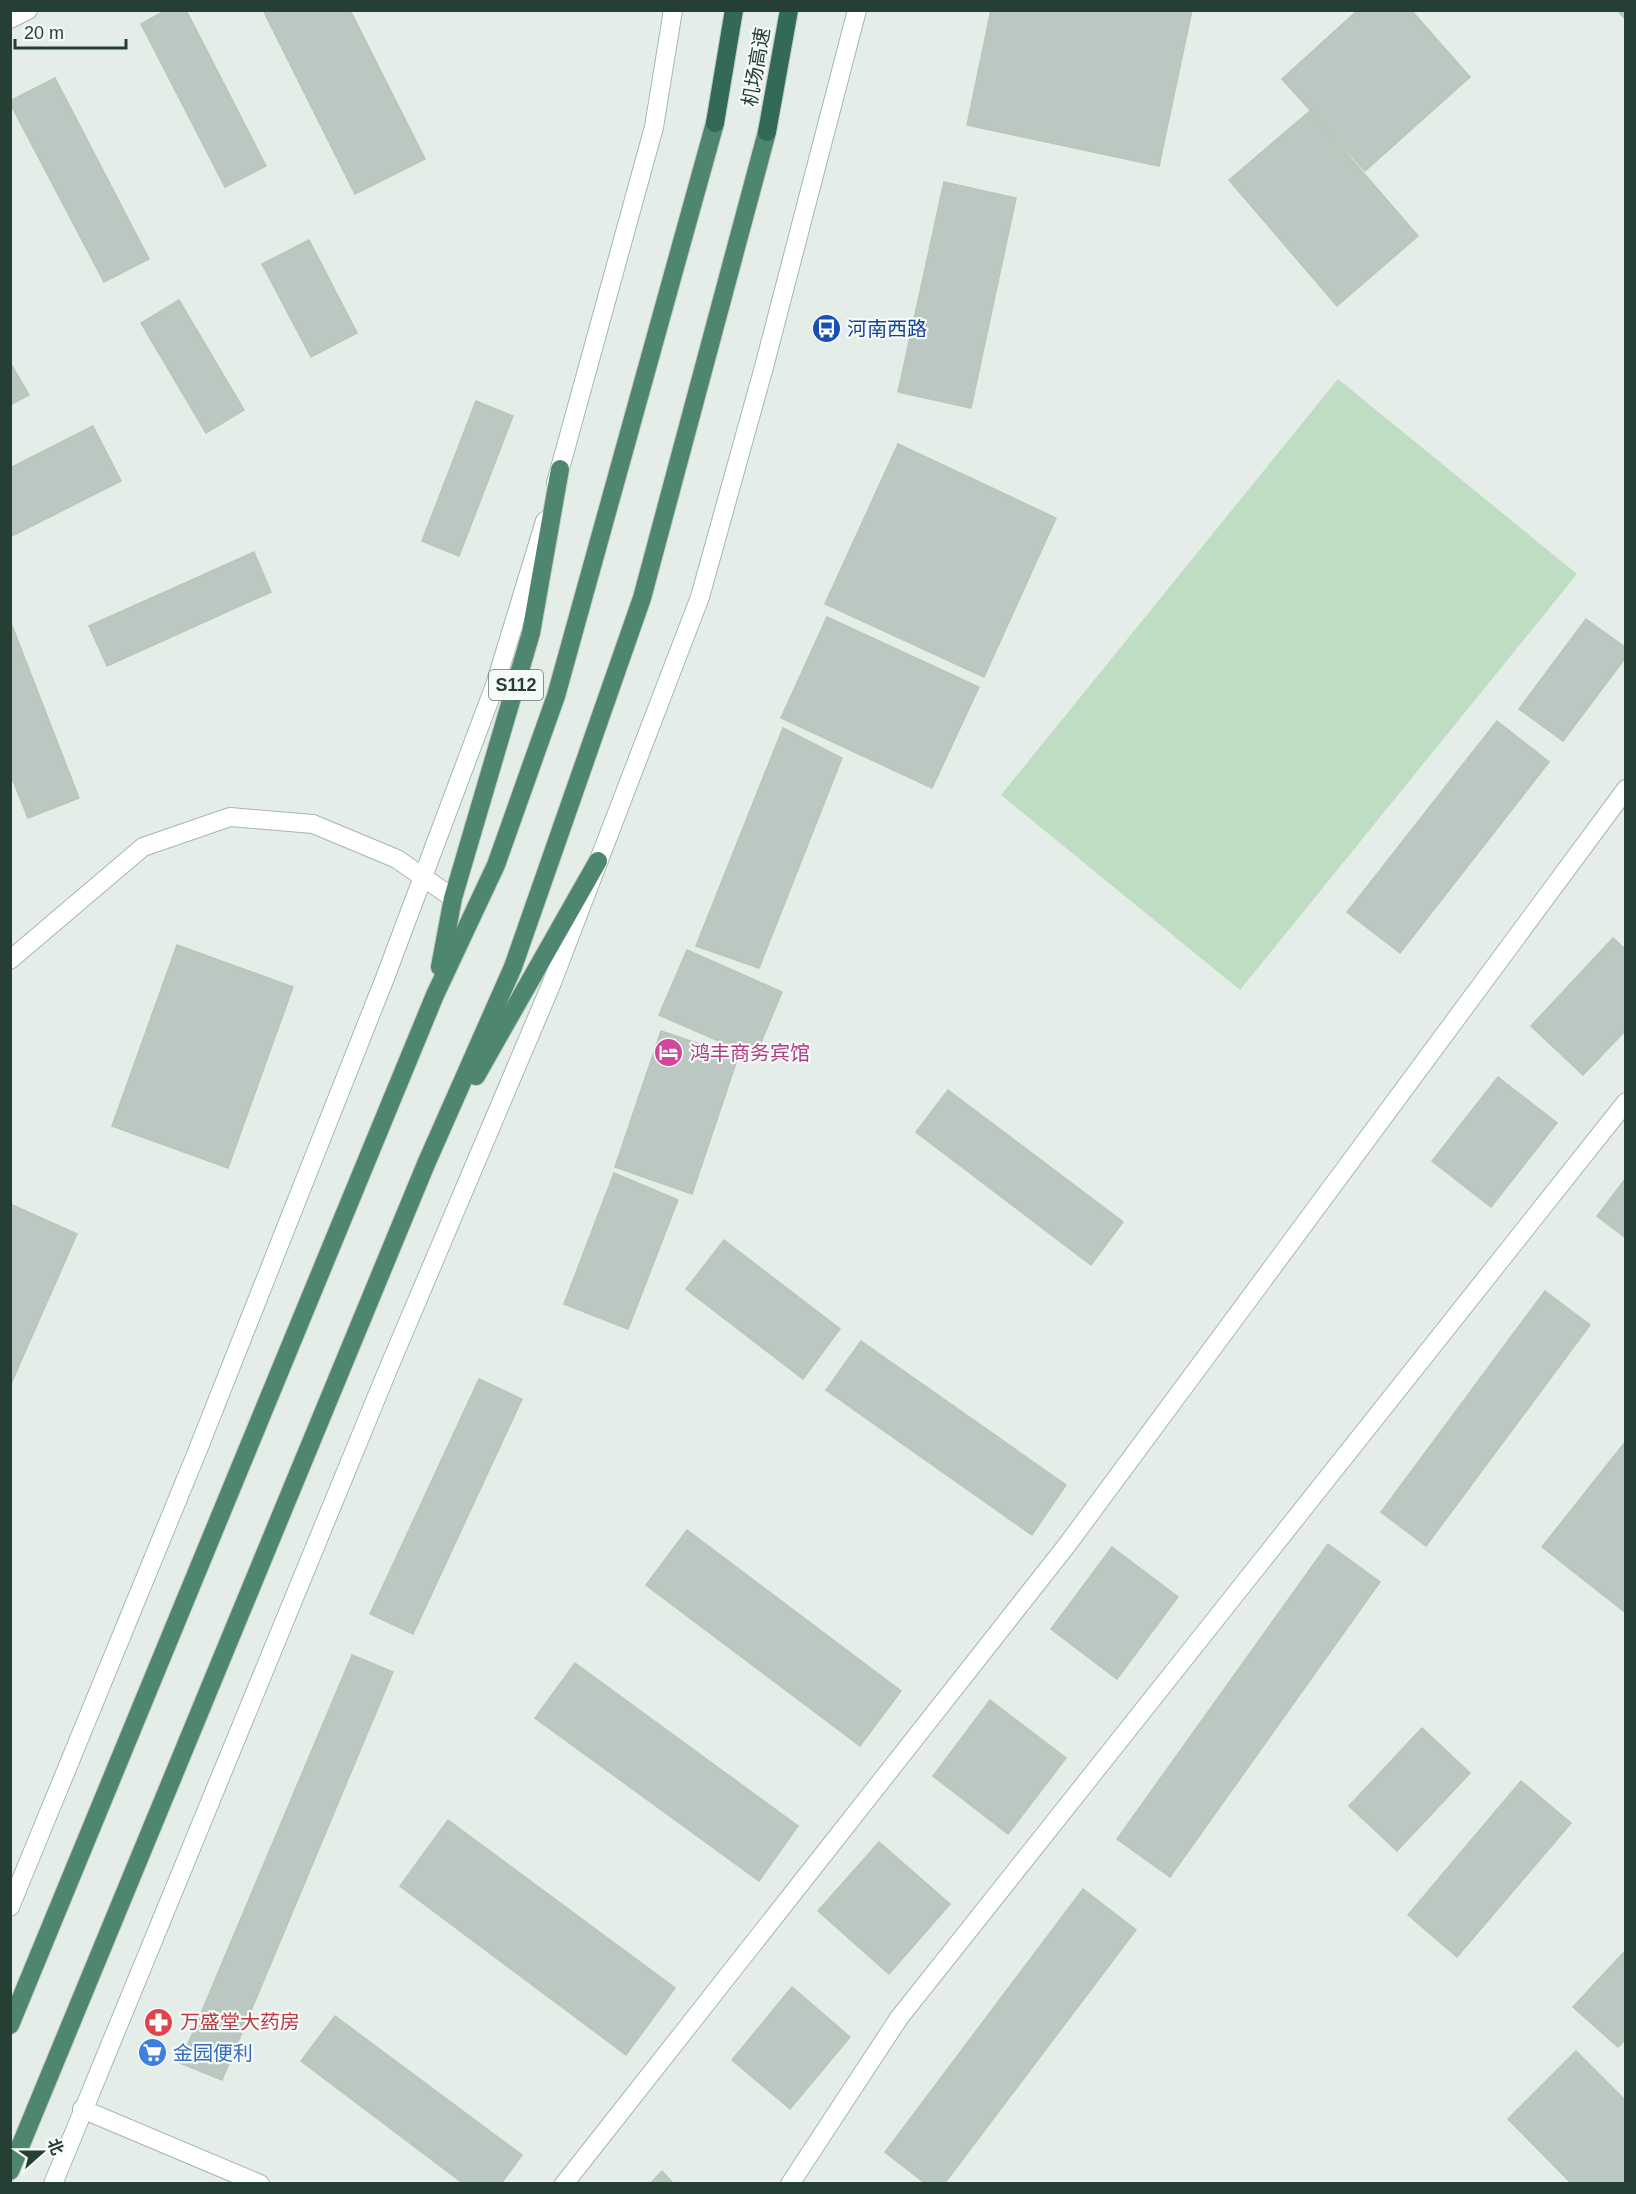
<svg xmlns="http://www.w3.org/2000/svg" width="1636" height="2194" font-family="Arial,'Noto Sans SC',sans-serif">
  <rect width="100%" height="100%" fill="#e5ede8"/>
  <path fill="#bfddc3" d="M1338 379 1577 574 1240 990 1001 795Z"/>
  <g fill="#bac8c1" stroke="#b7c7be" stroke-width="1.5">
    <path d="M166 10H186L266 166 225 187 141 24Z"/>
    <path d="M263 10H350L425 159 355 194Z"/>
    <path d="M991 10H1192L1159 166 967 125Z"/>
    <path d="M1358 10H1411L1470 77 1365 171 1282 79Z"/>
    <path d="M1617 10H1626V20Z"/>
    <path d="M55 78 149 259 104 282 10 103V101Z"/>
    <path d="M1310 111 1418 236 1337 306 1229 180Z"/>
    <path d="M944 182 1016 198 971 408 898 392Z"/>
    <path d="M309 240 357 333 311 357 262 264Z"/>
    <path d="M179 300 244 410 206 433 141 323Z"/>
    <path d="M10 362 29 395 10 405Z"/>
    <path d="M476 401 513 416 459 556 422 541Z"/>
    <path d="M93 426 121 481 10 537V468Z"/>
    <path d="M898 444 1056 518 984 677 825 604Z"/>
    <path d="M254 552 271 592 107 666 89 626Z"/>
    <path d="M827 617 979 687 932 788 781 718Z"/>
    <path d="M1586 619 1626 648V657L1563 741 1519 709Z"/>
    <path d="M11 623 79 798 28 818 10 773Z"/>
    <path d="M1497 721 1549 762 1400 953 1347 912Z"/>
    <path d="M783 728 842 758 759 968 696 946Z"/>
    <path d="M1613 938 1626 950V1030L1583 1075 1531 1026Z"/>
    <path d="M177 945 293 987 228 1168 112 1126Z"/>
    <path d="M687 950 782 992 755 1057 659 1015Z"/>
    <path d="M661 1031 738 1057 692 1194 615 1167Z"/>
    <path d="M1498 1077 1557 1123 1491 1207 1432 1161Z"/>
    <path d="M948 1090 1123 1222 1091 1265 916 1132Z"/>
    <path d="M614 1173 678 1200 628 1329 564 1304Z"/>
    <path d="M1626 1178V1238L1597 1216Z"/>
    <path d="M10 1204 77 1234 10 1386Z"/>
    <path d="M724 1240 840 1329 803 1379 686 1289Z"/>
    <path d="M1545 1291 1590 1325 1426 1546 1381 1512Z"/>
    <path d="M861 1341 1066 1485 1032 1535 826 1390Z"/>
    <path d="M479 1379 522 1399 413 1634 370 1614Z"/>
    <path d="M1626 1441V1613L1542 1547Z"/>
    <path d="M687 1530 901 1691 860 1746 646 1585Z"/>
    <path d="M1328 1544 1380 1582 1170 1877 1117 1839Z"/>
    <path d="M1112 1547 1178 1597 1117 1679 1051 1629Z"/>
    <path d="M352 1655 393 1672 222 2080 180 2063Z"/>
    <path d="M575 1663 798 1826 759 1881 535 1718Z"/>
    <path d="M990 1700 1066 1758 1008 1834 933 1776Z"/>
    <path d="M1422 1728 1470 1773 1397 1851 1349 1806Z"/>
    <path d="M1521 1781 1571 1823 1457 1957 1408 1915Z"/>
    <path d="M448 1820 675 1988 626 2055 400 1886Z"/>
    <path d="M879 1842 950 1904 889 1974 818 1911Z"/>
    <path d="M1083 1889 1136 1930 944 2184H926L885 2152Z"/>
    <path d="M1626 1950V2039L1618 2047 1573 2007Z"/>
    <path d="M792 1987 850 2037 790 2109 732 2060Z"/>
    <path d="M335 2016 522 2155 501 2184H464L301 2061Z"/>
    <path d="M1576 2051 1626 2101V2184H1572L1508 2119Z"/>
    <path d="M662 2171 674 2184H650Z"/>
  </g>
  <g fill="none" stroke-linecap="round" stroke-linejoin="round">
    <defs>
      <path id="service" d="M10 960 143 847 230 817 313 824 397 859 453 898"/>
      <g id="minor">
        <path d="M10 19 28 10"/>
        <path d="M82 2109 260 2184"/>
        <path d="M564 2184 1067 1545 1626 789"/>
        <path d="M790 2184 899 2018 1626 1102"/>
      </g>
      <g id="secondary">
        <path d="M556 483 654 127 673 10"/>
        <path d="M10 1907 195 1457 385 978 495 685 545 521"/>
        <path d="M53 2184 389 1367 551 985 700 597 764 367 857 10"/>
      </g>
      <g id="trunk">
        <path d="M440 967 453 898 531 633 560 469"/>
        <path d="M476 1076 598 861"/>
        <path d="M10 2025 435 995 496 865 556 696 715 123"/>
        <path d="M10 2171 426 1164 513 967 642 598 767 132"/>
      </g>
      <g id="motorway">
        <path d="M715 123 734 10"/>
        <path d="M767 132 789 10"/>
      </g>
    </defs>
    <use href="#service" stroke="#a8b5ae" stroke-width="20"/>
    <use href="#minor" stroke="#a8b5ae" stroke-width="20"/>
    <use href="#secondary" stroke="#a4b9ae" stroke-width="20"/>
    <use href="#trunk" stroke="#c2c9c6" stroke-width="20"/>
    <use href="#motorway" stroke="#c2c9c6" stroke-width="20"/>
    <use href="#service" stroke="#fff" stroke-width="18"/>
    <use href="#minor" stroke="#fff" stroke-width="18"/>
    <use href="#secondary" stroke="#fff" stroke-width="18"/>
    <use href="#trunk" stroke="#4e8670" stroke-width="18"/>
    <use href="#motorway" stroke="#326a56" stroke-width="18"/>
  </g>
  <defs>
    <symbol id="bus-disc" viewBox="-11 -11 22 22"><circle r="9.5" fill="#1a4fb4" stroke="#f5faf7"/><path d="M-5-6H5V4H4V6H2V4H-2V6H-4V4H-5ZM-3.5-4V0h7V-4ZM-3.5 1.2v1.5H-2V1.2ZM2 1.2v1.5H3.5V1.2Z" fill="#fff"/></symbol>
    <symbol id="hotel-disc" viewBox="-11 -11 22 22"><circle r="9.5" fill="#d1479c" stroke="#f5faf7"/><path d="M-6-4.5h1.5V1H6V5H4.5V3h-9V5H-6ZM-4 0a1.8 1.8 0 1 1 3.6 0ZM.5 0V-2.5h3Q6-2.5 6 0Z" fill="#fff"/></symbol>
    <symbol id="pharmacy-disc" viewBox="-11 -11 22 22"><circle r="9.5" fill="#e0444e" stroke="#f5faf7"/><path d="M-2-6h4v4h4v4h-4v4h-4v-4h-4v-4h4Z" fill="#fff"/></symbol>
    <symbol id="supermarket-disc" viewBox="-11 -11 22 22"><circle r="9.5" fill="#3f7fe0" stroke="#f5faf7"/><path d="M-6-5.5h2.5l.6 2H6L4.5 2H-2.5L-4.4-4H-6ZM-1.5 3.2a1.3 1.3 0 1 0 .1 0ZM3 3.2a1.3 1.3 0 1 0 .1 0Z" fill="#fff"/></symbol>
  </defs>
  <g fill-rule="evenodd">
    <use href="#bus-disc" x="810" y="312" width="33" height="33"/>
    <use href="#hotel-disc" x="652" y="1036" width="33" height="33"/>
    <use href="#pharmacy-disc" x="142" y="2006" width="33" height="33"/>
    <use href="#supermarket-disc" x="136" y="2036" width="33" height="33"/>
  </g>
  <g text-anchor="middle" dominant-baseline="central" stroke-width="4.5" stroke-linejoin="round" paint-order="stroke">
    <rect fill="#f5faf7" stroke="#63776e" stroke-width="1.5" x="489" y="670" width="54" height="30" rx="4.5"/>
    <g font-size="18" font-weight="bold" fill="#253f34">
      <text x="516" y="685">S112</text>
    </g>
    <g font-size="20" fill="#253f34" stroke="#f5faf7">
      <text transform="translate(756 67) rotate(-80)">机场高速</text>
    </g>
    <g font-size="20" fill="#164399" stroke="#f5faf7" text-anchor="start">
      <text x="847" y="329">河南西路</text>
    </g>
    <g font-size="20" fill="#b23c85" stroke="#f5faf7" text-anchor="start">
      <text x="690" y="1053">鸿丰商务宾馆</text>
    </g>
    <g font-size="20" fill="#be3a42" stroke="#f5faf7" text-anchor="start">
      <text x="180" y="2022">万盛堂大药房</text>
    </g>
    <g font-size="20" fill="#366cbe" stroke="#f5faf7" text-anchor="start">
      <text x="173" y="2053">金园便利</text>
    </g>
  </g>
  <rect width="1636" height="2194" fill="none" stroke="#253f34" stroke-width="24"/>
  <g transform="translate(42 2152) rotate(69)" stroke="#f5faf7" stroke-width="4.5" paint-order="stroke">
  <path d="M0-4.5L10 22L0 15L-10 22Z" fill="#253f34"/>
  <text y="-9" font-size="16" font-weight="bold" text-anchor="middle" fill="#253f34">北</text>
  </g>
  <path d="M15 39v9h111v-9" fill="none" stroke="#253f34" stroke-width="3"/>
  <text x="24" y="39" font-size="18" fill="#253f34" stroke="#f5faf7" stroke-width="4.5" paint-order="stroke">20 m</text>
</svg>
